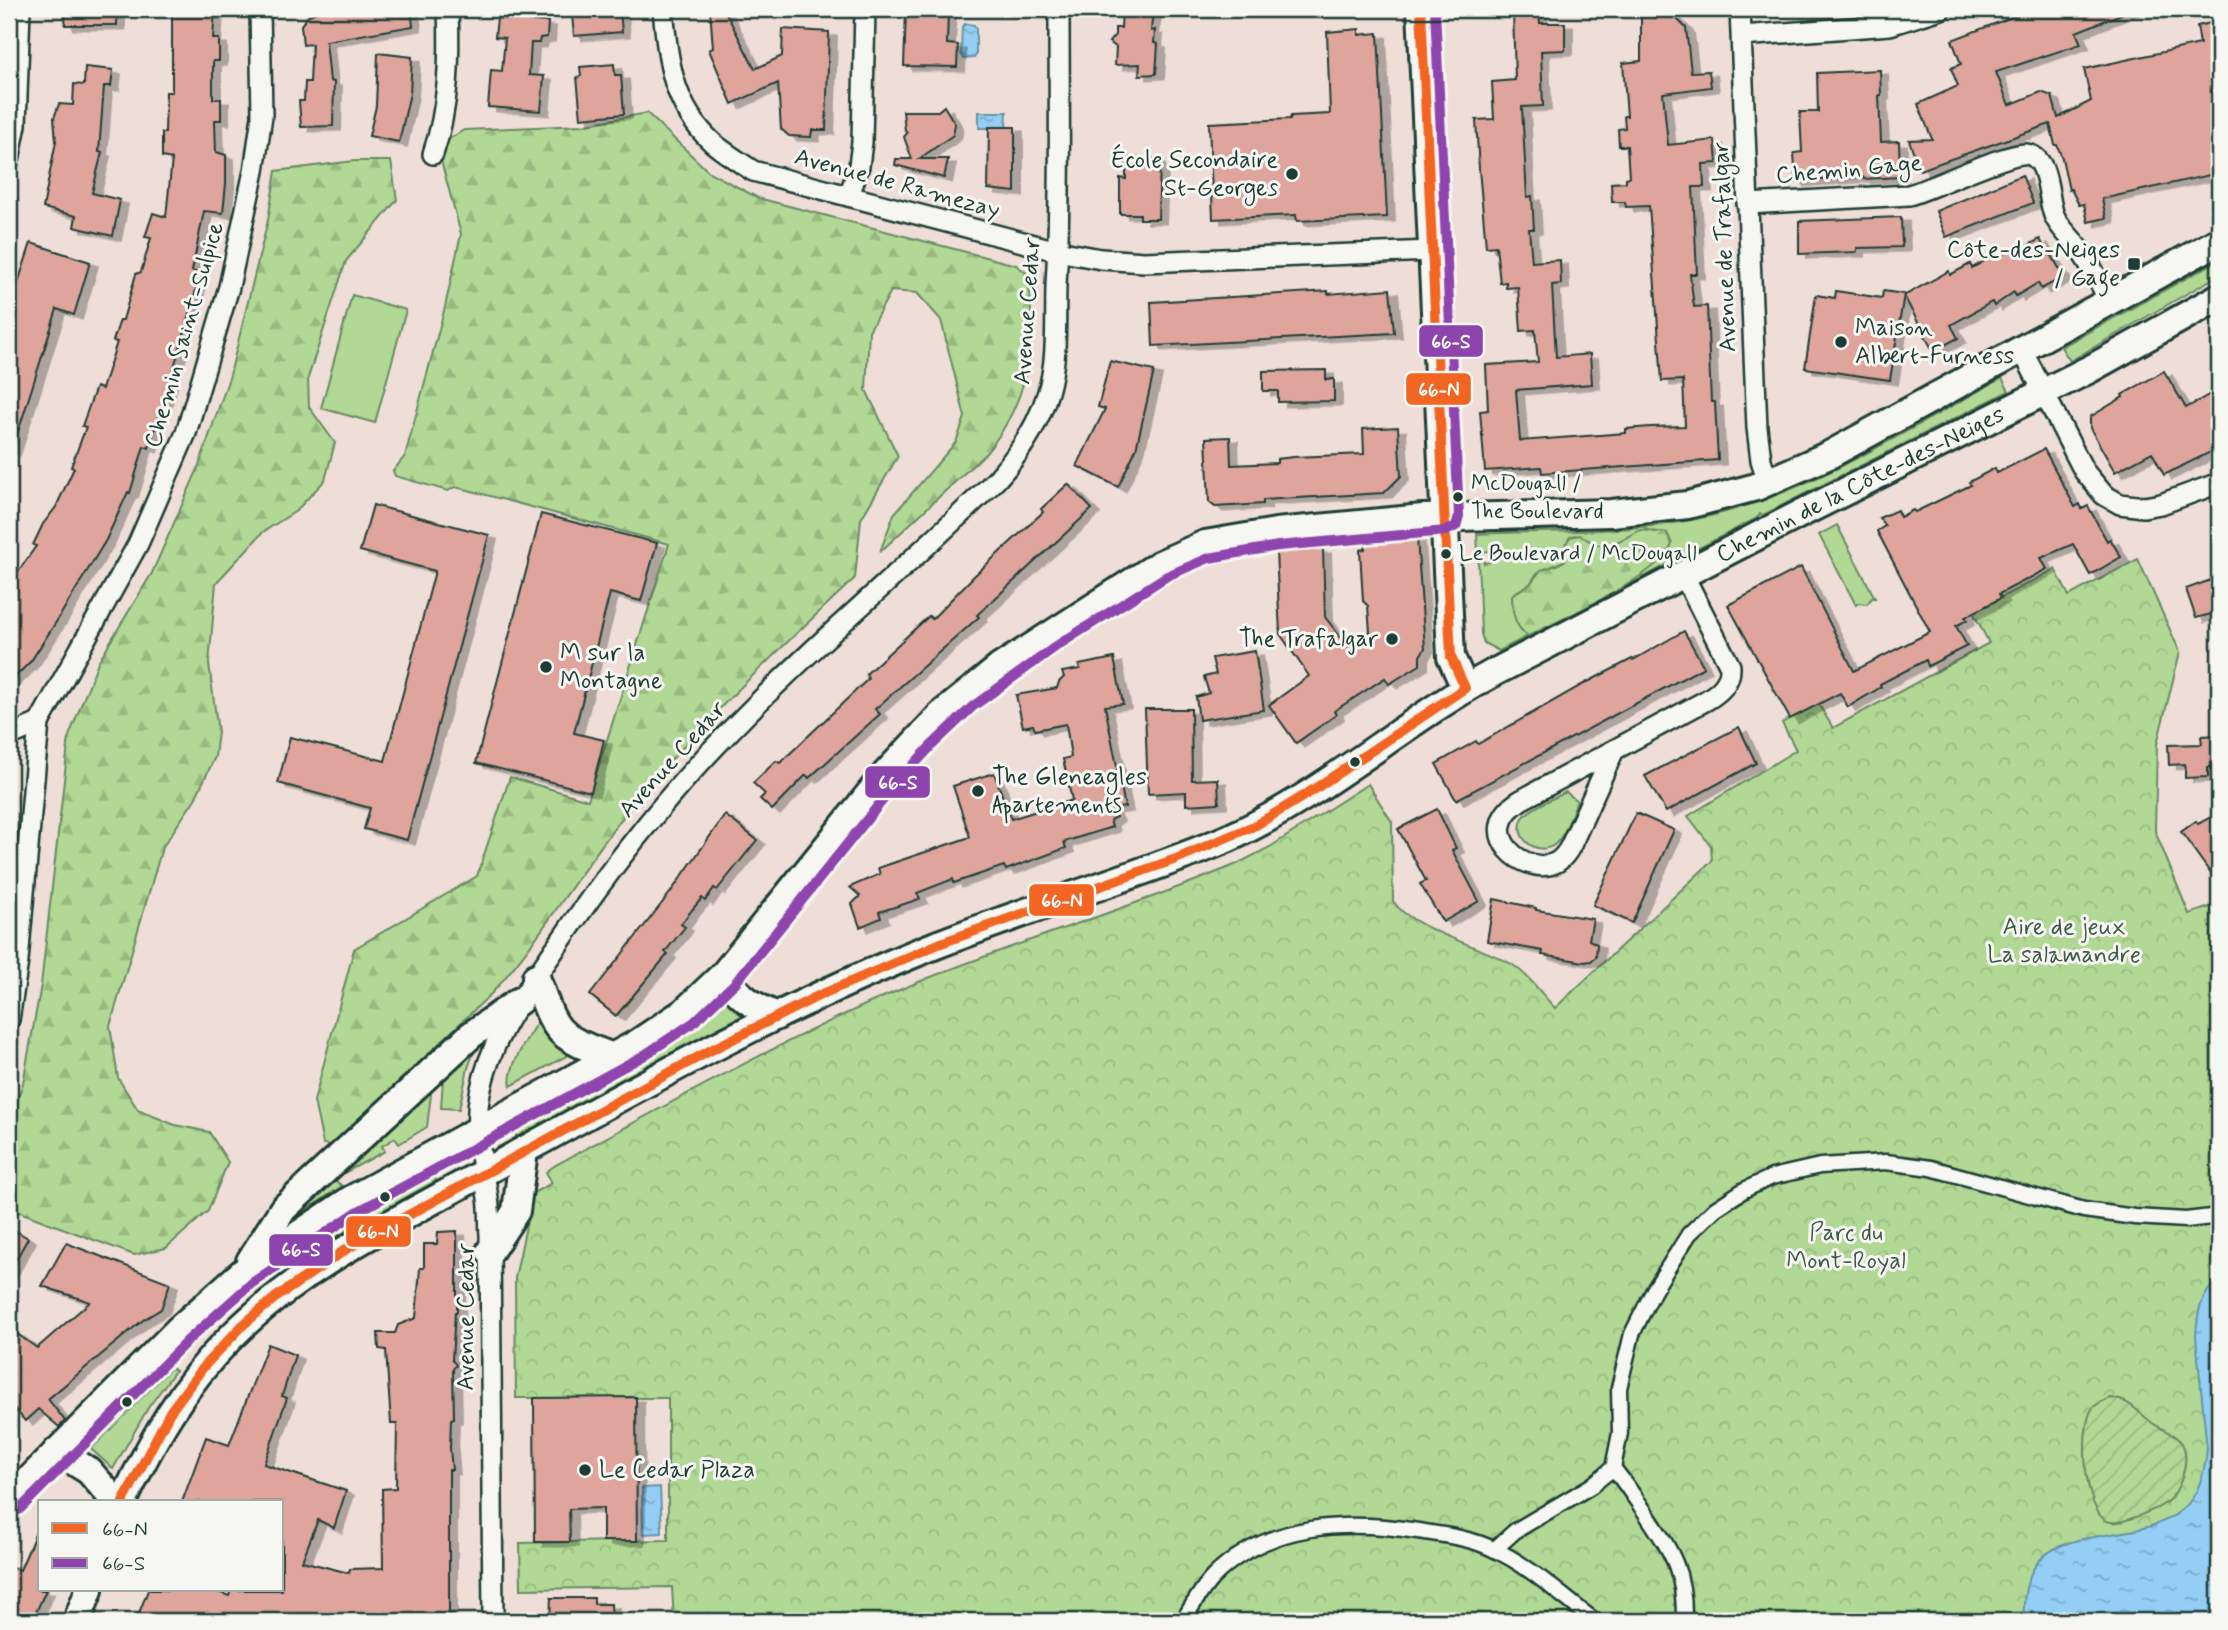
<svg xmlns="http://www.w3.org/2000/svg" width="2228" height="1630" font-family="Mynerve,sans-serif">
  <defs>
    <pattern id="forest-firs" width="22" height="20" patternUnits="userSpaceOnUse" patternTransform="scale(1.75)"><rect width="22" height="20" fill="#b1d894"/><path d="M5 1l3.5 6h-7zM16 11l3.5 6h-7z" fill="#98ba80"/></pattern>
    <pattern id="park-crowns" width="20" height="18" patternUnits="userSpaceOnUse" patternTransform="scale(1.75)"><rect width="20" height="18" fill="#b1d894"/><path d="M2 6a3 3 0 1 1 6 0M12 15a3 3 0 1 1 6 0" fill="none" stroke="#98ba80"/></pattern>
    <pattern id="garden-furrows" width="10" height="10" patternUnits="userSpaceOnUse" patternTransform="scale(1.75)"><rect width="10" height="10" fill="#b1d894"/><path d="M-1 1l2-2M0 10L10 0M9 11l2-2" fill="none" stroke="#98ba80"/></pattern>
    <pattern id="water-ripples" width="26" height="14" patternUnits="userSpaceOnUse" patternTransform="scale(1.75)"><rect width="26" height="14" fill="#94cef4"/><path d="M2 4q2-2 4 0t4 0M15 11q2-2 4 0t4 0" fill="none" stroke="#78a8c6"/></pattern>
    <filter id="shadow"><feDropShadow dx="8" dy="4.5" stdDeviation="0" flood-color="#0004"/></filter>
  </defs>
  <rect width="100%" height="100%" fill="#efded8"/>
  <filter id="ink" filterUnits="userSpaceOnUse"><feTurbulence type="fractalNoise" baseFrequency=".0143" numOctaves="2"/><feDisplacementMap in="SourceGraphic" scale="14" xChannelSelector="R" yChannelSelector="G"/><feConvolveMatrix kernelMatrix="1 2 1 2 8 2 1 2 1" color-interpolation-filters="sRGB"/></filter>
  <g filter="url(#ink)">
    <g fill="#b1d894" stroke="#688a64" stroke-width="2">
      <path d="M2219 260V275L2070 361 2061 347Z"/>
      <path d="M352 295 406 310 375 423 321 408Z"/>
      <path d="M2002 378 2009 391 1763 515 1760 514 1757 518 1617 591 1653 566 1651 531 1645 529 1612 545H1596L1575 535C1563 540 1567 549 1566 560L1537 573 1530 584 1514 593 1521 631 1528 636 1499 651 1484 643 1481 634 1478 559H1484V563L1491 562 1490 551 1478 552 1477 534C1554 530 1635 534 1710 516 1815 491 1908 429 2002 378Z"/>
      <path d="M1837 525 1875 598H1872L1867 604 1858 603 1856 605 1819 535Z"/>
      <path d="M1566 792 1577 801C1571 814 1566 836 1554 845 1537 857 1512 837 1523 818 1529 808 1555 798 1566 792Z"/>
      <path d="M726 997 745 1014 516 1138V1128C588 1089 665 1054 726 997Z"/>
      <path d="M541 1016 574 1052 511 1086C506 1068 531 1032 541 1016Z"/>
      <path d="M477 1043 468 1068 459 1109 441 1108 443 1079 441 1075Z"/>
      <path d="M428 1090 431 1094 427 1127 399 1144 395 1138 382 1146 385 1151 346 1172 417 1104 423 1092Z"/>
      <path d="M433 1172 436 1181 333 1238 329 1232Z"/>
      <path d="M336 1181 342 1186 294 1218 289 1212 314 1191Z"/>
      <path d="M171 1368 175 1371 148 1408 113 1469 91 1449Z"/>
    </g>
    <g fill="url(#forest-firs)" stroke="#688a64" stroke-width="2">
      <path d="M647 113 709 172 758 198 1016 265 1028 274C1036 341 1031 398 987 452L880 552 894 514 956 442 965 417 941 320 917 293 891 291 869 331 866 390 898 456 861 519 855 578C780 649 705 718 639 797 586 860 546 932 492 993L332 1146 323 1144 314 1101 354 949 477 876 510 777 588 800 669 544 468 490 455 487 448 491 395 476 393 471 405 456 445 307 461 234 437 146 464 130 582 125Z"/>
      <path d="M354 161H391L397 200 346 261 308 378 309 407 335 443 325 480 296 511 263 532 216 583 209 664 218 732 215 757 195 799 162 848 110 1026 118 1078 138 1110 175 1125 209 1132 228 1162 208 1211 166 1248 134 1255 9 1208V1124L23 1083 41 985 69 736 98 662 152 573 197 471 230 375 268 220 276 171Z"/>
      <path d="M1640 530 1667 533 1672 544C1662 575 1560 620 1528 636 1514 626 1512 612 1512 595L1530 584 1541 570 1557 565 1566 560 1565 545 1570 537 1580 535 1596 545H1612Z"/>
    </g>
    <path fill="url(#park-crowns)" stroke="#688a64" stroke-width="2" d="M2138 559 2180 652 2157 744 2155 831 2189 914 2219 904V973L2214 977 2219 988V1621H674L672 1587 521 1589 520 1543 668 1540V1398H516L515 1278 533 1193 552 1183 546 1172 554 1166C669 1104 783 1039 904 988 1013 942 1128 910 1237 864L1270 847 1368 784 1392 822 1393 901C1413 931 1481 945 1513 965 1529 975 1542 995 1555 1008L1712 861 1711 846 1688 816 1796 750 1782 723 1818 703 1833 728 1989 643 1973 612 2055 569 2069 596Z"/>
    <path fill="url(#garden-furrows)" stroke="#688a64" stroke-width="2" d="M2110 1398C2132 1401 2134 1409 2151 1422 2159 1428 2170 1432 2178 1439 2193 1452 2182 1485 2171 1498 2161 1508 2151 1511 2138 1516 2129 1519 2117 1525 2107 1521 2084 1511 2079 1430 2092 1409 2096 1403 2104 1401 2110 1398Z"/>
    <g fill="url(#water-ripples)" stroke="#6594a7" stroke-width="2">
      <path d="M965 24 974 25 976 29V55L974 58 964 59 961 54 962 27Z"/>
      <path d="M979 112H1007L1006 128H979Z"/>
      <path d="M2219 1280V1621H2024C2017 1505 2131 1557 2184 1508 2200 1493 2205 1471 2207 1449L2196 1337C2197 1314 2200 1294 2219 1280Z"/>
      <path d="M660 1487 662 1533 643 1534 642 1488Z"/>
    </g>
    <g fill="#dfa59c" stroke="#1f3d34" stroke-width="2" filter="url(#shadow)">
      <path d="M66 9H117V25H65Z"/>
      <path d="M172 9H215L213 39H219V61H213V99H221V120H215L216 152 226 155V184L223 213 204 211 192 271 200 274 189 318 149 448 144 446 130 493 128 492 106 540 58 619 31 661 9 683V585L36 546 33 545 43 524 56 507 74 468 71 467 86 427 82 426 96 387 102 389 117 342 113 341 120 320H123L136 274 141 272 151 238 145 237 153 213 166 217 172 159 162 157V133H165L166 92H172Z"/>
      <path d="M324 9H411L413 26 326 41 330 81 334 82 333 126 301 127 299 101H304L305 82H310L312 44 303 45 301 25 309 15Z"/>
      <path d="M579 9H620L622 32 574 36 572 15 579 14Z"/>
      <path d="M710 9H724L755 69 782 56 783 29 829 32 826 130H812L811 137 789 136 781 129 778 83 732 104 709 50 713 48Z"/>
      <path d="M1122 9H1153L1151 31 1155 30 1154 43 1158 44 1156 74 1139 75 1140 64 1115 65 1116 47 1109 42 1115 35V28H1121Z"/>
      <path d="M1513 9H1539L1540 23H1565V50L1541 51 1543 106 1522 107 1527 197 1532 196 1534 229H1529L1532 262 1560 260 1561 284 1552 285 1556 357 1590 354 1592 384 1516 390 1520 441 1626 433V429L1650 427 1685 426 1683 380 1662 381 1649 206 1626 207 1625 202H1612L1611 183 1626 182V178L1629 177 1627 146H1619L1618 129 1625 128 1624 116H1627L1623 63 1641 61V9H1667L1686 28 1691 72 1709 71 1711 87 1663 93 1668 145 1715 140 1717 163 1703 164 1704 187H1693L1697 274H1690L1694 307 1707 306 1711 402H1715L1718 460 1542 473 1541 467 1485 471 1480 411 1488 410 1486 365 1538 362 1535 330 1521 331 1518 287 1506 288V282L1500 283 1496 246 1486 247 1479 169 1476 120 1494 119 1492 82 1515 80Z"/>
      <path d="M2033 9H2134L2076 32 2081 44 1996 72 2009 105 2041 92 2052 96 2058 118 2091 101 2084 69 2200 44 2197 26 2219 21V173L2102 199 2106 218 2088 222 2084 204 2079 205 2071 189 2069 190 2062 158 2057 145H2055L2050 124 1920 170 1909 140 1932 139 1918 104 1958 86 1951 68 1961 64 1952 40Z"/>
      <path d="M906 11 948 12 947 44 958 45 957 67 904 66Z"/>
      <path d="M497 18 548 22 547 37 540 38 539 43H531L529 75 544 76 541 111 488 107 491 70 502 71 505 38 495 37Z"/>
      <path d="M1359 29V35L1378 33 1387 217 1297 221 1296 215 1213 219 1209 123 1290 119 1291 116 1330 114 1327 32Z"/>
      <path d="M378 53 412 57 410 93 399 142 369 136 376 106Z"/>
      <path d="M614 64 615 75H621L624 114 581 118 577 77 581 76 580 67Z"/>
      <path d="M85 67 113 70 111 86H104L99 152H102L92 193 120 200 113 236 74 227 76 216 43 208 56 141 54 118 59 104 73 105 74 84 84 85Z"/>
      <path d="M1880 70 1881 95H1879L1881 142 1899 141 1900 177 1863 179V177L1796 182 1794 153 1802 152 1800 112H1818L1817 73Z"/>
      <path d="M944 106 955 124 953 135 919 159H948L944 178 895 165 896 159H912L904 137 907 133 905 131 903 111H938Z"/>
      <path d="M989 127H1015V192L988 189Z"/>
      <path d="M1126 157 1157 159V163L1160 164 1158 219H1140V214H1120V178L1126 179Z"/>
      <path d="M2022 175 2033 203 1946 237 1936 211Z"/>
      <path d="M1901 217 1902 247 1857 248V252L1799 254V221Z"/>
      <path d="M2040 239 2048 255 2051 254 2064 277 2041 289 2038 283 2016 296 2014 292 1994 306 1992 302 1951 325 1958 338 1933 351 1904 296 1949 271 1950 275 1970 264 1972 268 1995 255 1996 258 2017 246 2020 250Z"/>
      <path d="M31 243 90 262 74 315 57 309 12 451 9 450V301H12Z"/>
      <path d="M1390 289 1394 333 1153 346 1151 302 1328 291V294Z"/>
      <path d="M1836 291 1882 298 1883 291 1904 294 1890 380 1805 368 1816 295 1835 298Z"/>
      <path d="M1110 361 1154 371 1136 449 1118 487 1077 466 1105 409 1098 407Z"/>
      <path d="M1326 370V380L1334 379V401L1278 402V391H1263V371Z"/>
      <path d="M2164 371 2186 408 2219 389V448L2164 475 2152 452 2115 472 2090 428V417L2123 397 2122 395Z"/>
      <path d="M1398 427 1401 476 1384 493 1263 500V504L1215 507 1209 502 1206 438 1230 437 1231 465 1277 463V459L1294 457 1364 454 1363 429Z"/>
      <path d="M2044 449 2075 507 2080 504 2082 509 2088 506 2107 541 2110 539 2121 557 2090 575 2073 544 2041 558 2047 569 1999 594 2001 598 1965 617 1967 620 1956 626 1967 646 1928 666 1926 660 1880 684 1881 687 1848 707 1840 693 1790 719 1728 605 1801 567 1854 671 1930 632 1877 531 1885 526 1879 518 1897 510 1900 517 1913 510 1915 512 1971 485 1969 482 1995 468 1997 473Z"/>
      <path d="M1068 484 1092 509 977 615 979 617 875 709 880 714 809 778 806 775 772 810 760 799 765 794 753 783 776 761 780 763 868 679 866 674 929 616 932 619 974 576 1043 512 1041 509Z"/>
      <path d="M373 505 489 535 407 840 364 829 370 808 278 783 290 737 385 761 435 571 360 551Z"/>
      <path d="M541 514 657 543 641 601 610 593 574 733 604 740 591 792 476 763Z"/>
      <path d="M1417 538 1425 648 1420 656V665L1389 684 1385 678 1334 711 1336 715 1296 743 1269 705 1309 676 1280 634 1276 551 1323 549 1325 617 1348 647 1370 632 1368 606 1363 601 1360 550 1365 549V543Z"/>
      <path d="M2219 577V612L2196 618 2186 589Z"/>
      <path d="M1684 631 1704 667 1456 800 1436 764 1476 741 1478 744 1580 686 1632 659 1633 660Z"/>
      <path d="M1255 651 1264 710 1199 720 1196 697 1209 693 1204 677 1216 674 1212 658Z"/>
      <path d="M1114 658 1123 704 1105 706 1125 807 1112 809 1116 817 1110 820 1112 827 1064 842 1066 848 1006 870 1004 866 954 883 953 879 917 893 920 899 879 912 881 918 860 927 852 904 860 896 850 887 880 874 878 868 970 837 953 786 994 773 1011 819 1072 800 1063 759 1071 757 1066 724 1035 730 1033 725 1023 727 1016 695 1057 688 1059 682 1064 677 1062 672 1080 669 1079 665Z"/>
      <path d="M1145 709H1191L1192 780 1218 779 1219 803 1186 805V792L1148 794Z"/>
      <path d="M1739 727 1756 763 1666 812 1645 776Z"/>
      <path d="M2219 735V767H2208V777L2185 778V764L2169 765 2168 745 2202 744 2201 736Z"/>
      <path d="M1437 809 1456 848 1452 850 1479 901 1443 922 1420 884 1426 881 1398 829Z"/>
      <path d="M1636 813 1674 830 1632 923 1593 905Z"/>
      <path d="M725 815 757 840 717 890 714 888 705 901 702 898 692 910 681 924 685 927 665 952 668 954 616 1016 590 995 670 893Z"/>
      <path d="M2211 817 2219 828V885L2181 832 2196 821 2198 824Z"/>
      <path d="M1494 899 1536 908V910L1593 919 1589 940 1597 944 1596 957 1591 961 1584 962 1542 955 1543 951 1487 941Z"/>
      <path d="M9 1227 28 1238 9 1272Z"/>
      <path d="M457 1231V1312H455L452 1360 456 1365 453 1369 454 1418 451 1419 450 1448 452 1470H449V1621H136L148 1590H213L229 1596 231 1590H282V1502H182L206 1437 229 1445 268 1344 295 1355 282 1396 287 1398 264 1464 346 1491 334 1528 318 1520 302 1561 349 1573 350 1569 383 1568 382 1489 396 1488 397 1424H391L386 1350 379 1349 378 1333H395L398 1325 416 1318 420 1268H424V1244H437L438 1232Z"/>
      <path d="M66 1243 170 1283 161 1309 143 1320 48 1399 65 1421 59 1427 38 1409 25 1421 9 1402V1347L16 1333 37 1348 90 1302 42 1286Z"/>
      <path d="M636 1397 637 1541H603V1508L569 1509 570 1542H535L534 1398Z"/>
      <path d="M40 1523V1590H46L32 1621H15L9 1618V1577L12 1568 20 1570Z"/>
      <path d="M551 1598H594V1604H611L612 1621H550Z"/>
    </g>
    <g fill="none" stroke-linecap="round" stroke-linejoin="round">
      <defs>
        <g id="pedestrian">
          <path d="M1613 1468C1625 1482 1634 1497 1645 1512 1672 1553 1685 1570 1684 1621"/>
          <path d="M1495 1549 1515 1531 1591 1486 1613 1468 1620 1433 1619 1388 1632 1334 1654 1290 1689 1234 1715 1209 1744 1190 1772 1177 1820 1166 1886 1162 1931 1168 2084 1210 2135 1217 2186 1220 2219 1216"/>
          <path d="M1183 1621C1192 1606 1201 1590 1213 1577 1268 1522 1346 1520 1418 1531 1444 1535 1472 1538 1495 1550 1529 1565 1565 1599 1595 1621"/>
        </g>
        <g id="minor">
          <path d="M663 9C668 61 672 105 713 143 725 153 740 162 753 171L1057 251 1101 259 1144 262 1433 251"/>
          <path d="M1740 9 1757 428 1761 460 1768 482"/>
          <path d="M1742 36 1890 25 1941 9"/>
          <path d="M433 154C449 107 450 57 448 9"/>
          <path d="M9 160 16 125 20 9"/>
          <path d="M849 196 859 166 862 142 865 9"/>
          <path d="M1747 204 1909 195C1934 188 2010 151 2027 154 2050 158 2047 198 2054 215 2059 228 2072 238 2080 250 2092 266 2100 284 2110 302"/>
          <path d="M2022 350 2084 471 2104 495 2120 504 2144 507 2161 504 2219 483"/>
          <path d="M9 736 39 723"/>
          <path d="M1614 750 1571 845C1568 851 1563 858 1557 862 1526 879 1470 832 1521 800L1705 701C1719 693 1731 683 1730 666L1683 574"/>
          <path d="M9 1020 18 961 39 723 138 544 186 433 229 287 254 171 262 116 260 9"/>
          <path d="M493 1621 490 1235C489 1222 490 1210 488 1198 483 1163 473 1128 480 1093 491 1036 524 995 555 949 608 871 665 797 731 730 816 642 910 565 997 479 1020 453 1038 426 1048 392 1058 358 1055 322 1056 286 1061 194 1059 101 1059 9"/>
        </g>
        <g id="secondary">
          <path d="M1421 9 1451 657 1465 688"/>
          <path d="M724 974C738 997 753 1006 777 1016"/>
          <path d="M536 977C556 1034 555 1036 613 1057"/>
          <path d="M490 1251 516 1211 524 1151"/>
          <path d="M250 1261 283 1209 471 1035 519 1001"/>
          <path d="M57 1451 89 1471 116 1502"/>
          <path d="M9 1500 178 1330 243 1272 350 1200 636 1044 684 1012 724 974 883 777 942 714 999 668 1160 564 1205 544 1276 532 1423 518 1611 513 1688 505 1756 487 1829 455 2219 241"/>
          <path id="s1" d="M123 1502C151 1442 182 1386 230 1338 303 1264 400 1220 490 1169 635 1089 781 1006 936 945 1003 919 1070 897 1137 873 1168 862 1199 851 1229 838 1323 795 1402 723 1493 673L1798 515 2090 369 2219 297"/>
          <path d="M77 1621 89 1590"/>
        </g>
      </defs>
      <use href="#pedestrian" stroke="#1f3d34" stroke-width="19"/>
      <use href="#minor" stroke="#1f3d34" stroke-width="24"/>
      <use href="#secondary" stroke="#1f3d34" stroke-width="32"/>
      <use href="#pedestrian" stroke="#f6f6f2" stroke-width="14"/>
      <use href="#minor" stroke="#f6f6f2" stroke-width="19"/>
      <use href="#secondary" stroke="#f6f6f2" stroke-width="26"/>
      <defs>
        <path id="bus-1" d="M123 1502 170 1412 204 1366 243 1325 275 1298 348 1248 715 1048 820 995 941 943 1176 859 1256 825 1307 794 1465 688 1451 657 1421 9"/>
        <path id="bus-2" d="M19 1510 188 1340 252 1283 357 1212 643 1056 693 1023 735 983 894 786 932 745 972 707 1058 645 1167 576 1209 558 1278 546 1446 531 1456 526 1459 516 1435 9"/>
      </defs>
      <use href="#bus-1" stroke="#f6f6f2" stroke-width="16"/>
      <use href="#bus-2" stroke="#f6f6f2" stroke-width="16"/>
      <use href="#bus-1" stroke="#f26522" stroke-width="10"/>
      <use href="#bus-2" stroke="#8e44ad" stroke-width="10"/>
    </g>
  </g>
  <g fill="#1f3d34" stroke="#f6f6f2" stroke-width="2.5">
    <circle cx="1292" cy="174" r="7"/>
    <rect x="2127" y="257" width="14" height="14" rx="3.5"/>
    <circle cx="1841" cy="342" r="7"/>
    <circle cx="1458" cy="497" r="6"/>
    <circle cx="1446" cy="554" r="6"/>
    <circle cx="1392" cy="639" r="7"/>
    <circle cx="546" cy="667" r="7"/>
    <circle cx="1355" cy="762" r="6"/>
    <circle cx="978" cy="791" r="7"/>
    <circle cx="385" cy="1197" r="6"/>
    <circle cx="127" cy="1402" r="6"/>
    <circle cx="585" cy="1470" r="7"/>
  </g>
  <g text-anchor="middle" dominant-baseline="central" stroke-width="6" stroke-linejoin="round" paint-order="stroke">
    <g font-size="22" fill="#1f3d34" stroke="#f6f6f2" text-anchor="start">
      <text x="1471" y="484">McDougall /<tspan x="1471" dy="28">The Boulevard</tspan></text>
      <text x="1459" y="554">Le Boulevard / McDougall</text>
    </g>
    <g font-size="24" fill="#1f3d34" stroke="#f6f6f2" text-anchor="start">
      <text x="1278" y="160" text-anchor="end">École Secondaire<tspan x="1278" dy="28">St-Georges</tspan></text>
      <text x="2120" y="250" text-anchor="end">Côte-des-Neiges<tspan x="2120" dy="28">/ Gage</tspan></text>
      <text x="1855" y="328">Maison<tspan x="1855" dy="28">Albert-Furness</tspan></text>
      <text x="1378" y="639" text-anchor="end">The Trafalgar</text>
      <text x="560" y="653">M sur la<tspan x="560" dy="28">Montagne</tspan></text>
      <text x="992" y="777">The Gleneagles<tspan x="992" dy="28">Apartements</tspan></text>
      <text x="599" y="1470">Le Cedar Plaza</text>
    </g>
    <g font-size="24" fill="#1f3d34" stroke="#f6f6f2">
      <text transform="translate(1849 170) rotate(-5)">Chemin Gage</text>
      <text transform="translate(897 184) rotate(15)">Avenue de Ramezay</text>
      <text transform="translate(1725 247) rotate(-92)">Avenue de Trafalgar</text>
      <text transform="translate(1028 311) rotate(-86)">Avenue Cedar</text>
      <text transform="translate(185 335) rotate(-74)">Chemin Saint-Sulpice</text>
      <text stroke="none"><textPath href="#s1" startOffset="2044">Chemin de la Côte-des-Neiges</textPath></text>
      <text transform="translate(673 760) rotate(-48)">Avenue Cedar</text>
      <text transform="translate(466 1317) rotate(-90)">Avenue Cedar</text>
    </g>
    <g font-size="24" fill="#3c5c47" stroke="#f6f6f2">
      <text x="2064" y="927">Aire de jeux<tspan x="2064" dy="28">La salamandre</tspan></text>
      <text x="1846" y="1233">Parc du<tspan x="1846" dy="28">Mont-Royal</tspan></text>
    </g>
  </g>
  <g stroke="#f6f6f2" stroke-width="2.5">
    <rect x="1418" y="324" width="66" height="34" rx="7" fill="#8e44ad"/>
    <rect x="1405" y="372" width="67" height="34" rx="7" fill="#f26522"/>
    <rect x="864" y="765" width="67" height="34" rx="7" fill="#8e44ad"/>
    <rect x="1028" y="883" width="67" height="34" rx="7" fill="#f26522"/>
    <rect x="345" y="1215" width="67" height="33" rx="7" fill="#f26522"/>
    <rect x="268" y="1233" width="66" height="34" rx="7" fill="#8e44ad"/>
  </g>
  <g font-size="19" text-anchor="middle" font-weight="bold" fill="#fff">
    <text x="1451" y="348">66-S</text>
    <text x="1439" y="396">66-N</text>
    <text x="898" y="789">66-S</text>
    <text x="1062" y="907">66-N</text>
    <text x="378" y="1238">66-N</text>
    <text x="301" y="1256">66-S</text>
  </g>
  <rect width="2228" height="1630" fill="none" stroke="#f6f6f2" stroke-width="35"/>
  <rect x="18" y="18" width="2193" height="1595" fill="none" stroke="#1f3d34" stroke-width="2.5" filter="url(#ink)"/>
  <rect x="38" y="1500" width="245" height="91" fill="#f6f6f2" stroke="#a0aca6" stroke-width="2"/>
  <rect x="52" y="1523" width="35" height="10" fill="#f26522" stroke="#a0aca6" stroke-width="2"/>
  <text x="102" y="1536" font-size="21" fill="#1f3d34">66-N</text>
  <rect x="52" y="1558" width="35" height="10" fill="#8e44ad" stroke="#a0aca6" stroke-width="2"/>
  <text x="102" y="1570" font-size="21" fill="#1f3d34">66-S</text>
</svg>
